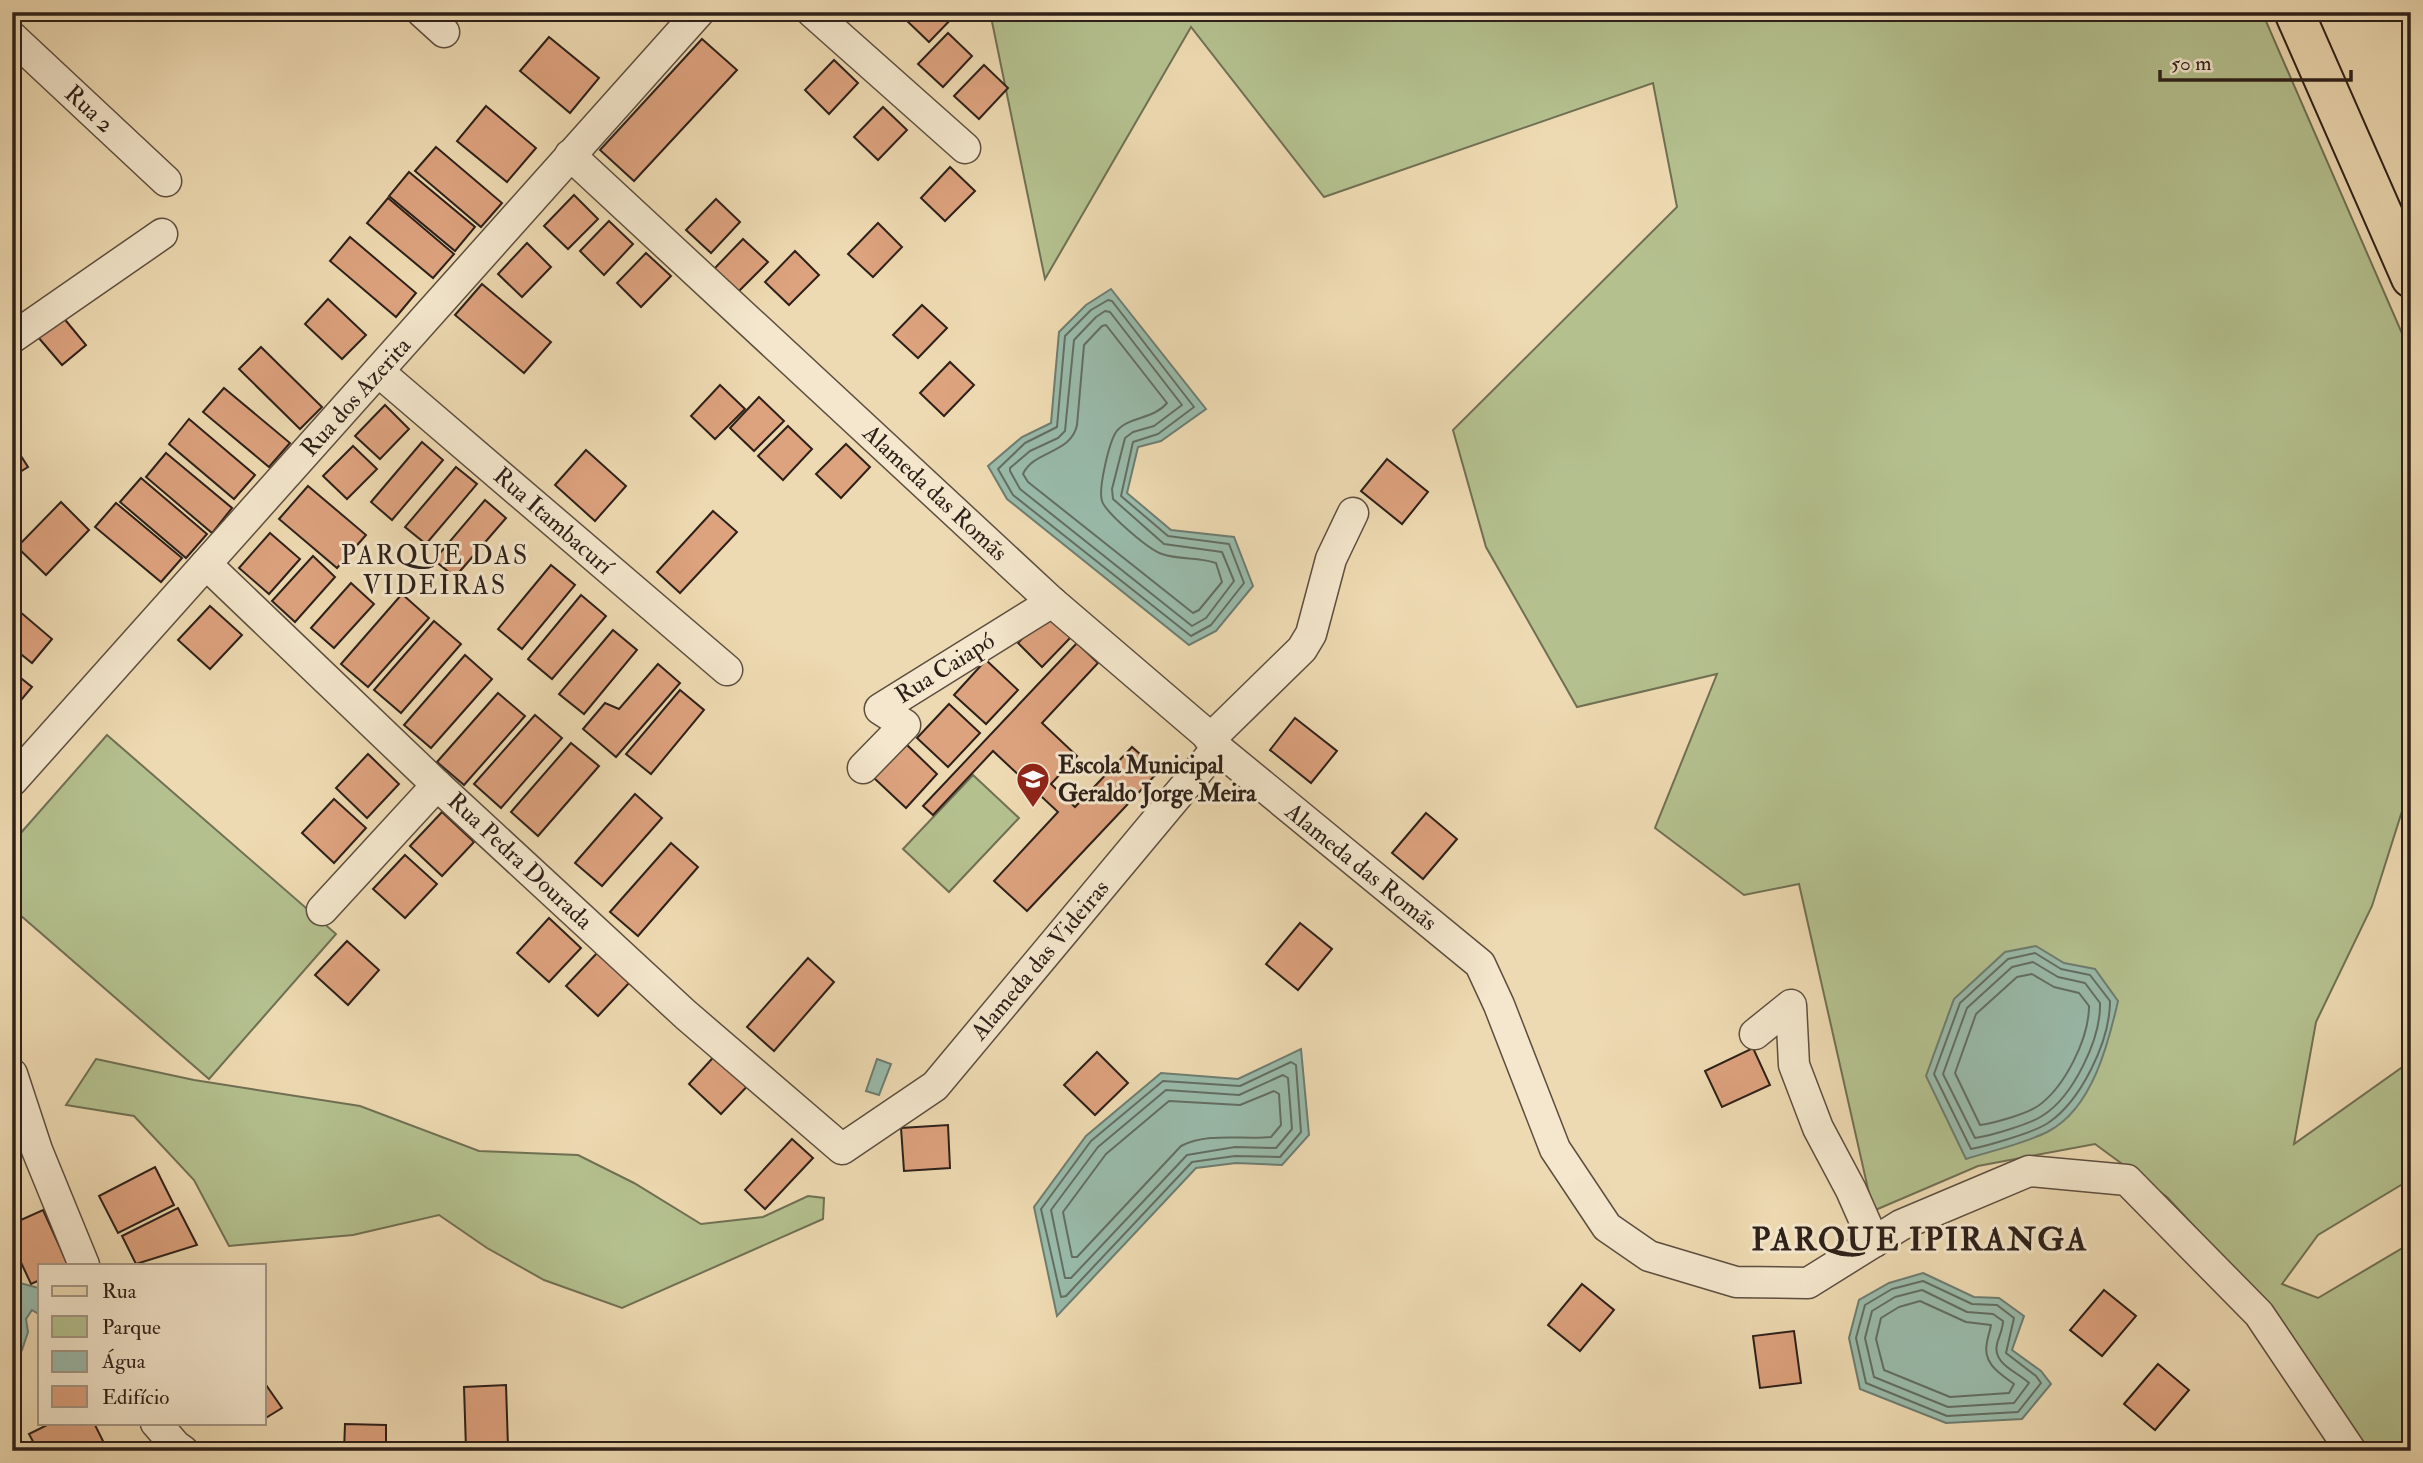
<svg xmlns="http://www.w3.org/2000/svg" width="2423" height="1463" font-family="'IM FELL Double Pica',serif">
  <rect width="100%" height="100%" fill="#eedab2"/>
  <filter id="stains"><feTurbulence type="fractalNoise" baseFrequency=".00286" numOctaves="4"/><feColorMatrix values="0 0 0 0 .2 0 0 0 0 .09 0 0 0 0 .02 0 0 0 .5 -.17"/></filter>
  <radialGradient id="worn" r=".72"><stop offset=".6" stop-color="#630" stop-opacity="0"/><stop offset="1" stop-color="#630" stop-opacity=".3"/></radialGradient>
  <g fill="#b4c18f" stroke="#707054" stroke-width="2">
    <path d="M990 12H2262L2411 354V804L2404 805 2372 906 2316 1022 2294 1144 2411 1061V1179L2318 1235 2282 1284 2318 1298 2411 1243V1451H2363L2267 1305 2167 1197 2095 1144 1978 1166 1873 1211 1799 884 1744 895 1655 828 1717 674 1577 707 1486 547 1453 430 1677 207 1653 83 1324 197 1191 27 1045 279Z"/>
    <path d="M107 735 336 934 209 1079 12 908V843Z"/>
    <path d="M973 775 1019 818 949 892 903 849Z"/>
    <path d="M96 1059 194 1080 360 1106 479 1151 578 1155 634 1183 701 1224 763 1217 808 1196 824 1198 823 1219 622 1308 544 1280 487 1248 439 1215 353 1235 229 1246 194 1180 134 1116 66 1105Z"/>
  </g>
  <g fill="#99bbab" stroke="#6e7d71" stroke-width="2">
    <path d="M1111 289 1206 409 1161 441 1138 447 1127 493 1171 530 1234 537 1253 586 1216 631 1189 645 1007 499 988 466 1022 437 1051 423 1059 332 1086 305Z"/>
    <path d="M2036 946 2064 963 2095 969 2118 1001C2108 1045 2092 1108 2049 1131 2027 1143 1991 1151 1966 1159L1926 1076 1954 999 2005 952Z"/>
    <path d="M1301 1049 1309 1135 1282 1165 1236 1163 1196 1168 1057 1316 1034 1207 1086 1136 1161 1073 1238 1079Z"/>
    <path d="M877 1059 891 1064 879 1095 866 1091Z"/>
    <path d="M1923 1273 1974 1297 1999 1298 2024 1316 2012 1350 2041 1371 2051 1384 2022 1419 1946 1423 1860 1389 1849 1338 1859 1300 1889 1283Z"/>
    <path d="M20 1283 39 1288 40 1290V1315L32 1310 26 1319 28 1332 22 1350 12 1345V1286Z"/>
  </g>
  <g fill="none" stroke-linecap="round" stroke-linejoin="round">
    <g stroke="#636e62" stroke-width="2">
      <path d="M1108 300 1112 301 1194 407 1158 434 1133 442 1121 496 1168 536 1229 544 1244 583 1211 625 1191 636 1013 495 998 469 1025 443 1057 427 1065 336 1091 310Z"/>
      <path d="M1105 311 1110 312 1182 405 1154 426 1133 432 1125 438 1112 489 1113 499 1164 544 1222 552 1234 581 1206 618 1192 626 1020 489 1010 471V468L1030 451 1058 438 1065 431 1074 340 1096 317Z"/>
      <path d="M1106 325 1167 403C1153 420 1128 416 1116 432 1109 443 1098 489 1102 501 1106 513 1149 550 1162 554 1179 560 1199 557 1216 563L1222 582 1199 610 1193 613 1028 482 1023 474C1034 450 1071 454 1077 425L1084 345 1102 326Z"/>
      <path d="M2035 953 2061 969 2090 975 2110 1001C2110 1041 2081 1101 2048 1123 2035 1132 1987 1146 1971 1149L1934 1074 1960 1003 2008 959Z"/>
      <path d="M2033 962 2058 977 2085 983 2100 1003C2101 1039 2073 1097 2042 1116 2030 1124 1990 1136 1975 1138L1943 1074 1967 1008 2012 967Z"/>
      <path d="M2032 974 2054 987 2079 993 2089 1006C2089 1038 2065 1087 2038 1106 2026 1114 1995 1123 1980 1125L1955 1073 1976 1014 2017 977Z"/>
      <path d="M1291 1062 1296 1065 1301 1132 1280 1157 1235 1156 1192 1162 1066 1296 1061 1297 1041 1209 1091 1141 1163 1081 1240 1086Z"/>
      <path d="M1283 1075 1288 1078 1292 1129 1276 1148 1235 1147 1187 1155 1071 1278H1065L1051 1210 1098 1147 1166 1090 1239 1095Z"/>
      <path d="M1274 1091 1279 1094 1281 1125 1271 1137C1242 1140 1209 1132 1181 1146L1077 1257H1072L1063 1212 1106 1154 1169 1101 1240 1105Z"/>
      <path d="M1923 1281 1972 1304 1997 1305 2014 1318 2006 1353 2036 1376 2041 1383 2018 1412 1947 1416 1866 1383 1856 1338 1865 1305 1892 1289Z"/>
      <path d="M1922 1290 1967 1312 1993 1314 2003 1321C2003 1329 1999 1336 1997 1344 1992 1364 2018 1372 2029 1383L2014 1403 1948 1407 1874 1377 1865 1338 1872 1311 1895 1297Z"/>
      <path d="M1920 1301 1966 1322 1991 1325C1990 1331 1988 1336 1987 1342 1982 1363 1999 1373 2014 1384L2009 1393 1950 1397 1884 1370 1876 1339 1881 1318 1899 1307Z"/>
    </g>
  </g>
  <g fill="#dda27e" stroke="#2d2019" stroke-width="2">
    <path d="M911 12H958L929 42 905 19Z"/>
    <path d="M948 33 972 56 943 87 918 64Z"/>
    <path d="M549 37 599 78 570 113 520 71Z"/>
    <path d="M702 39 737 70 634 181 600 150Z"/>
    <path d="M834 60 858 83 829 114 805 90Z"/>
    <path d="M984 65 1008 88 979 119 954 96Z"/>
    <path d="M486 106 536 148 507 182 457 141Z"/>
    <path d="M883 107 907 130 878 160 854 137Z"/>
    <path d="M436 147 502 203 481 227 415 171Z"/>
    <path d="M950 167 975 191 945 221 921 198Z"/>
    <path d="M409 172 475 227 455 251 389 196Z"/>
    <path d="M574 195 598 219 568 249 544 226Z"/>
    <path d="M388 198 454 254 433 278 367 223Z"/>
    <path d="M716 199 740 222 711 253 686 230Z"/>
    <path d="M609 221 633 244 604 275 580 251Z"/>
    <path d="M878 223 902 247 873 277 848 254Z"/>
    <path d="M350 237 416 293 396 317 330 261Z"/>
    <path d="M743 239 768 262 738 292 714 269Z"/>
    <path d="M527 243 551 267 522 297 498 274Z"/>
    <path d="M795 251 819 275 789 305 765 282Z"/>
    <path d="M646 253 671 276 641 307 617 283Z"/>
    <path d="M482 284 551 342 524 373 455 315Z"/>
    <path d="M328 299 366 335 342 359 305 324Z"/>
    <path d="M922 305 947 328 918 358 893 335Z"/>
    <path d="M62 316 86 345 62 365 38 337Z"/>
    <path d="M261 347 322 407 300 429 239 369Z"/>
    <path d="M950 362 974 385 944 416 920 393Z"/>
    <path d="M720 385 745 409 715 439 691 416Z"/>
    <path d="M224 388 290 443 269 467 203 412Z"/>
    <path d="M759 397 784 421 754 451 730 428Z"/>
    <path d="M385 405 409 429 380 459 355 436Z"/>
    <path d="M189 419 255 475 234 499 169 444Z"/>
    <path d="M788 426 812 449 783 480 758 456Z"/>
    <path d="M12 442 28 467 12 477Z"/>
    <path d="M422 442 443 460 392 520 371 502Z"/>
    <path d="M846 444 870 467 841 498 816 474Z"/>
    <path d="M353 446 377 469 347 499 323 476Z"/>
    <path d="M586 450 626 486 595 521 555 485Z"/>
    <path d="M166 453 232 508 212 533 146 477Z"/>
    <path d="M1387 459 1428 492 1402 524 1361 491Z"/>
    <path d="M456 467 477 484 426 544 405 527Z"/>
    <path d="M141 478 207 534 186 558 120 502Z"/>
    <path d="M308 486 366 535 337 568 279 519Z"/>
    <path d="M485 500 506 518 455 577 434 560Z"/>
    <path d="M61 502 89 530 46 575 17 547Z"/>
    <path d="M116 503 182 558 161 582 95 527Z"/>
    <path d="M713 511 737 532 680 593 657 572Z"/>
    <path d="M270 533 300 559 269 594 239 568Z"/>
    <path d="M313 556 335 577 295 622 272 601Z"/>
    <path d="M551 565 575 585 522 649 498 629Z"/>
    <path d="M351 583 374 604 334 648 311 628Z"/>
    <path d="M402 594 429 618 368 687 341 664Z"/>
    <path d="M581 595 606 616 552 679 528 659Z"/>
    <path d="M12 605 52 639 32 663 12 647Z"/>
    <path d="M210 606 242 635 210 669 178 640Z"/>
    <path d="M1047 612 1072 636 1042 667 1018 643Z"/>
    <path d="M434 621 461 644 401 713 374 690Z"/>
    <path d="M613 630 637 650 584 714 559 694Z"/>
    <path d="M1077 643 1098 663 1042 723 1077 756 1051 784 1075 807 1132 747 1159 771 1027 911 994 881 1058 812 993 751 933 815 923 806Z"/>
    <path d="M465 655 492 679 431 748 404 725Z"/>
    <path d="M986 660 1018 690 986 724 954 695Z"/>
    <path d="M658 664 680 683 616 757 583 729 605 703 619 709Z"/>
    <path d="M12 671 32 687 12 711Z"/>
    <path d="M680 690 704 710 651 774 626 754Z"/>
    <path d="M498 693 525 716 464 785 437 762Z"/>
    <path d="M949 704 980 733 948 767 917 738Z"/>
    <path d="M535 715 562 738 501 808 474 784Z"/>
    <path d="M1295 718 1337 751 1311 783 1270 750Z"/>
    <path d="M571 743 599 766 538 836 511 812Z"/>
    <path d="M906 744 937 774 906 808 874 778Z"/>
    <path d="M368 754 399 784 367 818 336 788Z"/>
    <path d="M635 794 662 818 602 886 575 863Z"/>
    <path d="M334 799 366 828 334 863 302 833Z"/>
    <path d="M442 812 474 842 442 876 410 846Z"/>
    <path d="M1426 813 1457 839 1423 879 1392 853Z"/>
    <path d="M671 843 698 867 638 936 610 912Z"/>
    <path d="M405 855 437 884 405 918 373 889Z"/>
    <path d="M549 918 581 948 549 982 517 953Z"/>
    <path d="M1300 923 1332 949 1298 990 1266 964Z"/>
    <path d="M347 941 379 970 348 1005 315 975Z"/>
    <path d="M598 952 630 982 598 1016 566 986Z"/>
    <path d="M808 958 834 982 774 1051 747 1027Z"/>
    <path d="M1753 1048 1770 1085 1722 1107 1705 1071Z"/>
    <path d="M720 1050 753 1080 721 1114 689 1084Z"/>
    <path d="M1097 1052 1128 1083 1095 1115 1064 1085Z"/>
    <path d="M948 1125 950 1168 904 1171 901 1128Z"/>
    <path d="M792 1139 813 1158 765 1209 745 1190Z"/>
    <path d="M155 1167 174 1205 118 1233 99 1196Z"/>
    <path d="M178 1208 197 1245 136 1264 122 1236Z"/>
    <path d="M43 1210 68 1265H40V1280L31 1284 12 1243V1224Z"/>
    <path d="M1582 1284 1614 1310 1580 1351 1548 1325Z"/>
    <path d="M2104 1290 2136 1316 2102 1356 2070 1330Z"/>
    <path d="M1794 1331 1801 1383 1760 1388 1753 1336Z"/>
    <path d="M2158 1364 2189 1390 2155 1430 2124 1404Z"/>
    <path d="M264 1382 282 1408 264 1419Z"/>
    <path d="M506 1385 508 1447 466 1449 464 1387Z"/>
    <path d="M51 1423H94L104 1443 88 1451H38L29 1434Z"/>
    <path d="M345 1424 386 1425V1451H344Z"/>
  </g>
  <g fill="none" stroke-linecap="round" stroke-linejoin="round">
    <defs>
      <g id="minor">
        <path d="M422 12 444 32"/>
        <path d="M812 12 965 148"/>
        <path d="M12 37 166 181"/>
        <path d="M570 155 1052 602 1205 733 1217 748 1480 964 1499 1005 1555 1149 1607 1227 1649 1256 1736 1282 1808 1283 1901 1225 2029 1171 2127 1180 2259 1314 2351 1451"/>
        <path d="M12 338 162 234"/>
        <path d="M379 372 727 670"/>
        <path d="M206 564 437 785 686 1015 842 1149 935 1086 1217 748"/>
        <path d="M1210 739 1302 649 1311 634 1331 559 1353 513"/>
        <path d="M863 768 905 725 880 709 1052 602"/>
        <path d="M12 781 699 12"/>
        <path d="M322 910 437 785"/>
        <path d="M1755 1034 1791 1005 1794 1065 1818 1128 1851 1190 1874 1242"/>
        <path d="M12 1074 37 1150 84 1265"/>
        <path d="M156 1423 176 1446 183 1451"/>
      </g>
      <path id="major" d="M2294 12 2411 278"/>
    </defs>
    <use href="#minor" stroke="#5d4e3f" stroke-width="33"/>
    <use href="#major" stroke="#2d2019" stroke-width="42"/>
    <use href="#minor" stroke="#f4e7cd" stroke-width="30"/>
    <use href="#major" stroke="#eedab2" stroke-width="38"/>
  </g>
  <defs>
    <symbol id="school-pin" viewBox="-11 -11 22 30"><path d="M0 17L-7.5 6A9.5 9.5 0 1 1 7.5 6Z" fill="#8f2418" stroke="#f4e7cd"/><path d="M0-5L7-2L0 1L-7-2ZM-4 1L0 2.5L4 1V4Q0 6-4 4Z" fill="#fff"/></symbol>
  </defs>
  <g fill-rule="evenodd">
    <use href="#school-pin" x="1014" y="760" width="38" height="52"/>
  </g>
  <g text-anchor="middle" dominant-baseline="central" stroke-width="6" stroke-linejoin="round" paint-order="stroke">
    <g font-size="24" fill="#2d2019" stroke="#f4e7cd">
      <text transform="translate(89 109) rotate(43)">Rua 2</text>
      <text transform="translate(356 397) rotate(-48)">Rua dos Azerita</text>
      <text transform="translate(935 493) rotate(43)">Alameda das Romãs</text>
      <text transform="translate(553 521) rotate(41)">Rua Itambacurí</text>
      <text transform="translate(945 668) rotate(-32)">Rua Caiapó</text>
      <text transform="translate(520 861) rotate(43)">Rua Pedra Dourada</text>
      <text transform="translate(1361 867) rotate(39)">Alameda das Romãs</text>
      <text transform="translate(1040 960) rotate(-50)">Alameda das Videiras</text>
    </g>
    <g font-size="24" font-weight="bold" fill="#2d2019" stroke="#f4e7cd" text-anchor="start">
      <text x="1058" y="765">Escola Municipal<tspan x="1058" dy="28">Geraldo Jorge Meira</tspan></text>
    </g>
    <g font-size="26" letter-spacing="2" fill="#2d2019" stroke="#f4e7cd">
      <text x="435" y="556">PARQUE DAS<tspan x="435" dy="30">VIDEIRAS</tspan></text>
    </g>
    <g font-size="32" font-weight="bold" letter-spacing="2" fill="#2d2019" stroke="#f4e7cd">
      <text x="1920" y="1240">PARQUE IPIRANGA</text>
    </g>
  </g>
  <rect width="2423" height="1463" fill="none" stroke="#eedab2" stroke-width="42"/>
  <rect x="14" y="14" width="2395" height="1435" fill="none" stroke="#2d2019" stroke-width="3.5"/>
  <rect x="21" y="21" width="2381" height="1421" fill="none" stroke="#2d2019" stroke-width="2"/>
  <rect x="38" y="1264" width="228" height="161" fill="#f4e7cd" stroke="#a49785" stroke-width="2"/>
  <rect x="52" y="1286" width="35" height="10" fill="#eedab2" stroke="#a49785" stroke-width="2"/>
  <text x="102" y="1298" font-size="21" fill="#2d2019">Rua</text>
  <rect x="52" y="1316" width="35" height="21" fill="#b4c18f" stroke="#a49785" stroke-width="2"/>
  <text x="102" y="1334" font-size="21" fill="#2d2019">Parque</text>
  <rect x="52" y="1351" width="35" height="21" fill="#99bbab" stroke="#a49785" stroke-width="2"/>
  <text x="102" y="1368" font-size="21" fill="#2d2019">Água</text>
  <rect x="52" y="1386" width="35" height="21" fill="#dda27e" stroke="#a49785" stroke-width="2"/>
  <text x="102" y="1404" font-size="21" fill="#2d2019">Edifício</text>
  <path d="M2160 70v10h191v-10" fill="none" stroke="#2d2019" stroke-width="3.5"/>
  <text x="2171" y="70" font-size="21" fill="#2d2019" stroke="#f4e7cd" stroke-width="5" paint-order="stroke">50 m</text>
  <rect width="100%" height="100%" filter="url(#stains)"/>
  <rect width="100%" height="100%" fill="url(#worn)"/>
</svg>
